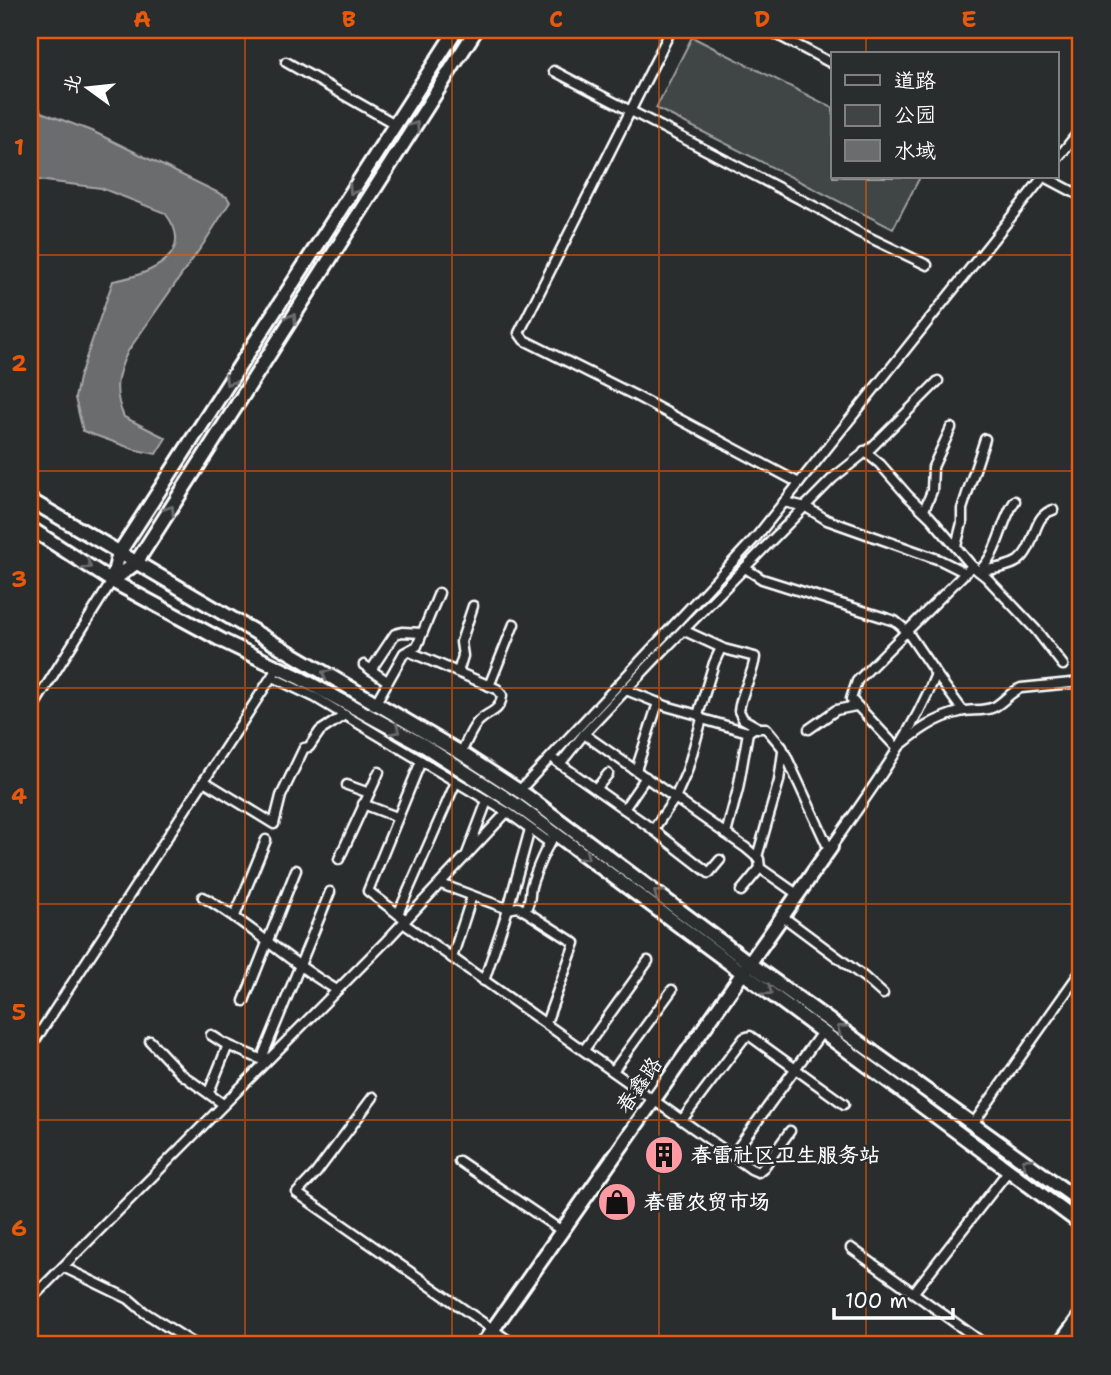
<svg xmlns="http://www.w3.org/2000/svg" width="1111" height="1375" font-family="'Shantell Sans','LXGW WenKai TC',sans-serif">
  <rect width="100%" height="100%" fill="#2a2d2e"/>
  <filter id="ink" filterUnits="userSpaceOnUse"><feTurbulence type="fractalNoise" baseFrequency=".0143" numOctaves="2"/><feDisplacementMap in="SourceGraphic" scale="14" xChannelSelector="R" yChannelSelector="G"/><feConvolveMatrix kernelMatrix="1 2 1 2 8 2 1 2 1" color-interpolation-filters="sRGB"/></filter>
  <g filter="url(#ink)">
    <path fill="#414445" stroke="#a0a2a2" stroke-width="2" d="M692 37 833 108V177H920L893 229 656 108Z"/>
    <path fill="#6a6c6d" stroke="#a6a7a7" stroke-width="2" d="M30 81 41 112 94 132 227 197 230 202 204 243 128 351C116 375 113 392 124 417L166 438 156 454 136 450 83 431 75 398 79 378 113 281C147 275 199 256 165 213L101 188 30 179Z"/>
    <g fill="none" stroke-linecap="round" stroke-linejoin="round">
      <defs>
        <g id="minor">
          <path d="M671 30 519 333 524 340 634 395 799 483"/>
          <path d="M768 30 833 64"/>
          <path d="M286 62 395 124"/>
          <path d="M554 71 823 211 858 232 927 265"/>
          <path d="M1057 159 1081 129"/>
          <path d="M1045 177 1081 196"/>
          <path d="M864 451 880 464 908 496 930 517 972 566 986 577 1036 630 1063 665"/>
          <path d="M784 502 806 507 827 520 940 560 966 573"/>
          <path d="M924 510 932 491 933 467 951 428"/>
          <path d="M956 546 962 523V509L985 439"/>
          <path d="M972 566 857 681 851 699 897 748C915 733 936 717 960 712 971 709 983 712 994 707 1004 702 1010 692 1021 688L1081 682"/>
          <path d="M745 568 762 579 895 621 906 630 936 674C911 737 869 793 831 847"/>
          <path d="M979 571C992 569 1007 568 1018 561 1037 547 1031 516 1053 510"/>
          <path d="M979 571C999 553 1000 523 1015 501"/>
          <path d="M685 631 724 649 755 657C753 676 741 691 739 711L743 719 759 728"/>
          <path d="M408 651 497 689 502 695C501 713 486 712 477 723 470 732 466 743 461 753"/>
          <path d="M364 665 387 681"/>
          <path d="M371 670 395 634 402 632 422 633"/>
          <path d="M458 672 463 656 461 642 473 606"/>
          <path d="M936 674 963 711"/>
          <path d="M272 677 316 698 510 814 550 843"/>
          <path d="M489 686 514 624"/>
          <path d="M626 690 666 706 698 715 702 719 748 732 754 728H766L782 747 829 849"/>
          <path d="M374 706 404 653 417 646 439 593"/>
          <path d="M30 712 112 581"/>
          <path d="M698 715 714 663 721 648"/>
          <path d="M809 729 836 710 856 706"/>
          <path d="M584 734 746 848 759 859 760 868 797 894"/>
          <path d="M556 761 651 828 709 873 720 860"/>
          <path d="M560 764 584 734 656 658 833 478 872 447 938 381"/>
          <path d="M636 770 658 703"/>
          <path d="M204 781 274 824 281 796 304 748 309 747 320 731 345 715"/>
          <path d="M347 785 369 793"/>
          <path d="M596 789 608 774"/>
          <path d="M519 791 757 536 1043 177"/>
          <path d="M363 804 397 817"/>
          <path d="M624 809 646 777"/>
          <path d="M653 830 675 798 687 771 702 719"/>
          <path d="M726 834 738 789 748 732"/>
          <path d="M467 854 487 801"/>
          <path d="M757 857 779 781 783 752"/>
          <path d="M339 859 379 772"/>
          <path d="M441 884 508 909 518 907 525 911C533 897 528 894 532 883 537 869 543 853 551 841"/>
          <path d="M741 891 760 868"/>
          <path d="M203 897C251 924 289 963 337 990"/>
          <path d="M525 911 575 943 546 1023"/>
          <path d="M398 914 456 782"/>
          <path d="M235 916 266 840"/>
          <path d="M782 916 864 977 883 994"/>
          <path d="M406 920 368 891 421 761"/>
          <path d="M403 923 751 1169 758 1172 764 1167 790 1131"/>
          <path d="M452 958 472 896"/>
          <path d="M484 981 508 909 530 829"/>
          <path d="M244 1001 296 870"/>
          <path d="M211 1035 225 1044 265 1061 264 1053 330 892"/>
          <path d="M150 1041 180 1073 223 1104"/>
          <path d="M30 1048 278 667"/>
          <path d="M584 1050 648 961"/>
          <path d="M613 1071 672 990"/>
          <path d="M209 1092 228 1045"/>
          <path d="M373 1097 316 1173 297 1193 515 1345"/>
          <path d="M682 1120 744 1038 750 1036 844 1104"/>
          <path d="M973 1124 1081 971"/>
          <path d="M732 1156 822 1032"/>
          <path d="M459 1161 562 1231"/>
          <path d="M851 1248 986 1345"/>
          <path d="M63 1267 129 1299 144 1312 196 1345"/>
          <path d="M914 1292 1009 1170"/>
          <path d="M30 1300 386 941 507 812"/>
        </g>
        <g id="secondary">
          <path d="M112 581 136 563 476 30"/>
          <path d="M112 581 119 553 456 30"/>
          <path d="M482 1345 831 847"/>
          <path d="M1059 1345 1081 1315"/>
        </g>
        <g id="primary">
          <path d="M30 500 461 753 527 796 759 970 1081 1202"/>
          <path d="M30 528 112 581 223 641 298 677 423 745 518 806 1081 1224"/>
        </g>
      </defs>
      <use href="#minor" stroke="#fff" stroke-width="13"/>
      <use href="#secondary" stroke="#fff" stroke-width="18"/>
      <use href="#primary" stroke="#fff" stroke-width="18"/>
      <use href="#minor" stroke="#2a2d2e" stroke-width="8"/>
      <use href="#secondary" stroke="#2a2d2e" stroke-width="12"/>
      <use href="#primary" stroke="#2a2d2e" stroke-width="12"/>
    </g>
    <defs><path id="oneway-chevron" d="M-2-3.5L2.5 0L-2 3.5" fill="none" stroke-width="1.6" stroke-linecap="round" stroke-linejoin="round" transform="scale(1.75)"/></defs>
    <g stroke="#6a6c6d">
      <use href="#oneway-chevron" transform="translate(415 126) rotate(-57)"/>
      <use href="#oneway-chevron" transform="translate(353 190) rotate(123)"/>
      <use href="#oneway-chevron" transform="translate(292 318) rotate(-57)"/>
      <use href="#oneway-chevron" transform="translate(229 381) rotate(123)"/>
      <use href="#oneway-chevron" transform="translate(170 510) rotate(-57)"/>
      <use href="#oneway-chevron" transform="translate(87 565) rotate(32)"/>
      <use href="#oneway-chevron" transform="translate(326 674) rotate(-150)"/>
      <use href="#oneway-chevron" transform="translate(396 730) rotate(29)"/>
      <use href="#oneway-chevron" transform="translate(585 856) rotate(37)"/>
      <use href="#oneway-chevron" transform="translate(658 894) rotate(-143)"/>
      <use href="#oneway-chevron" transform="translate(768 991) rotate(37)"/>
      <use href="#oneway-chevron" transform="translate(841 1029) rotate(-144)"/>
      <use href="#oneway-chevron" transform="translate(1026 1162) rotate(-144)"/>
    </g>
  </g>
  <path fill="none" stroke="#e8590c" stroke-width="2" stroke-opacity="0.55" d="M245 30V1345M452 30V1345M659 30V1345M866 30V54M866 177V1345M30 255H1081M30 471H1081M30 688H1081M30 904H1081M30 1120H1081"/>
  <defs>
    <symbol id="building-disc" viewBox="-11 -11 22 22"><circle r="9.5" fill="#ff9aa2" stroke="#2a2d2e"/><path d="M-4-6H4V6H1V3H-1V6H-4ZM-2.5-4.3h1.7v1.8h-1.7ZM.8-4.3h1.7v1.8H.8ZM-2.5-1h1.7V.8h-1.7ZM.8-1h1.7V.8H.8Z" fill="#111"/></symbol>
    <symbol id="shop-disc" viewBox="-11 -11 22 22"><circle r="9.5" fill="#ff9aa2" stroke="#2a2d2e"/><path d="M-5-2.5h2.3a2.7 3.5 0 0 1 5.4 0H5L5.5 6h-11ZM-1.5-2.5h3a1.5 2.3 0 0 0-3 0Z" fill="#111"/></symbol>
  </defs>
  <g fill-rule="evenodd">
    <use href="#building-disc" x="642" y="1133" width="44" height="44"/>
    <use href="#shop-disc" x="595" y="1180" width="44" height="44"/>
  </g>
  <g text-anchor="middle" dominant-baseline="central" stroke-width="5" stroke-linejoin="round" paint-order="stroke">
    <g font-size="21" fill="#fff" stroke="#2a2d2e">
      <text transform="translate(639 1085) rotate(-55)">春鑫路</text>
    </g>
    <g font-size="21" font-weight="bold" fill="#fff" stroke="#2a2d2e" text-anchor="start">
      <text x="691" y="1155">春雷社区卫生服务站</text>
      <text x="644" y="1202">春雷农贸市场</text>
    </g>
  </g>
  <rect width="1111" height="1375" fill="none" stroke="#2a2d2e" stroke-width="77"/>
  <rect x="831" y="52" width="228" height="126" fill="#2a2d2e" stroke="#7f8182" stroke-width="2"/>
  <rect x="845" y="75" width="35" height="10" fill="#2a2d2e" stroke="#7f8182" stroke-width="2"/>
  <text x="894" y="88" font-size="21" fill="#ffffff">道路</text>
  <rect x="845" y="105" width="35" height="21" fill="#414445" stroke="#7f8182" stroke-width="2"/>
  <text x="894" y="122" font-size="21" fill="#ffffff">公园</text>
  <rect x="845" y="140" width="35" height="21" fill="#6a6c6d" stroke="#7f8182" stroke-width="2"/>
  <text x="894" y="158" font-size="21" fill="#ffffff">水域</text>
  <g transform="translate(88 88) rotate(285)" stroke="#2a2d2e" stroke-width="5" paint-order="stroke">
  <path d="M0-5L12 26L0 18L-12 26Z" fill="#ffffff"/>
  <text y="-10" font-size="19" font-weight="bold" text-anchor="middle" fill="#ffffff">北</text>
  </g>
  <path d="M834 1308v10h119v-10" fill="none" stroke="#ffffff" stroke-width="3.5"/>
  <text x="845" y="1308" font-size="21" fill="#ffffff" stroke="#2a2d2e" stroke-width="5" paint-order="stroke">100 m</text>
  <rect x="38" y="38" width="1034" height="1298" fill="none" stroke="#e8590c" stroke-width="2.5"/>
  <g font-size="23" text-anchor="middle" font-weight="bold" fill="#e8590c">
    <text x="142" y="27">A</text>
    <text x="349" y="27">B</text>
    <text x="556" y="27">C</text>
    <text x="762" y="27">D</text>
    <text x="969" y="27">E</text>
    <text x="19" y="155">1</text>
    <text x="19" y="371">2</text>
    <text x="19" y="587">3</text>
    <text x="19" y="804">4</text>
    <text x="19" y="1020">5</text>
    <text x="19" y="1236">6</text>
  </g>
</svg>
